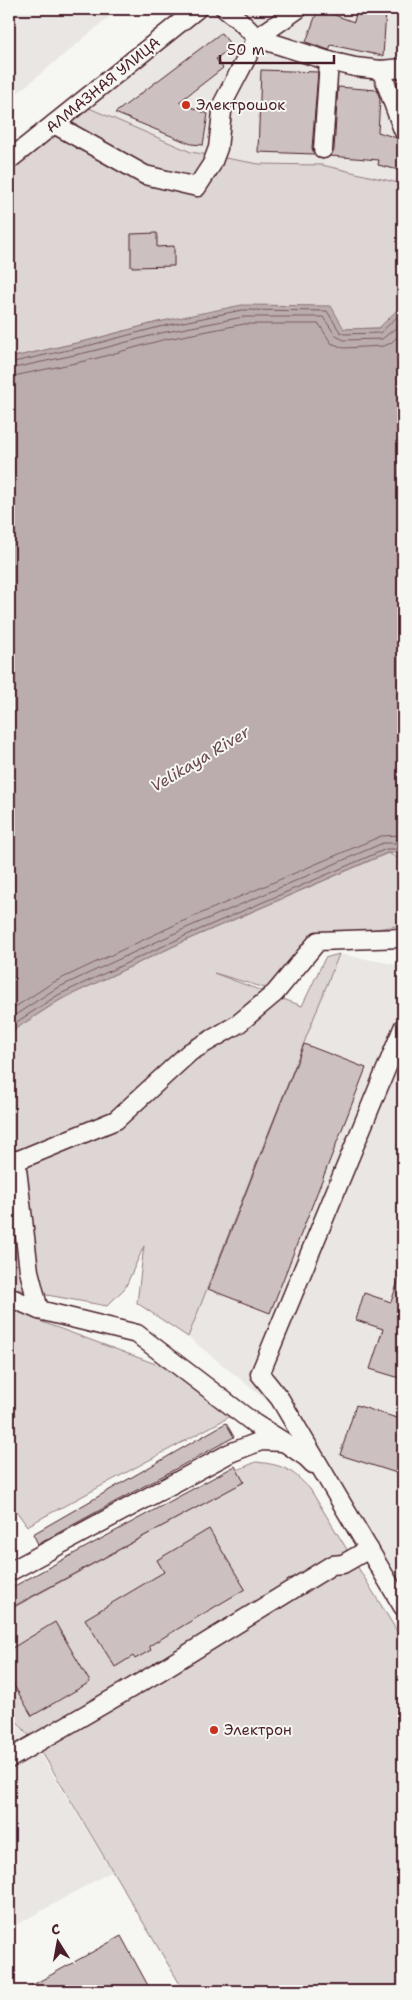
<svg xmlns="http://www.w3.org/2000/svg" width="412" height="2000" font-family="'Shantell Sans',sans-serif">
  <rect width="100%" height="100%" fill="#f6f6f2"/>
  <filter id="ink" filterUnits="userSpaceOnUse"><feTurbulence type="fractalNoise" baseFrequency=".02" numOctaves="2"/><feDisplacementMap in="SourceGraphic" scale="10" xChannelSelector="R" yChannelSelector="G"/><feConvolveMatrix kernelMatrix="1 2 1 2 8 2 1 2 1" color-interpolation-filters="sRGB"/></filter>
  <g filter="url(#ink)">
    <g fill="#e9e6e3">
      <path d="M9 9H119L9 100Z"/>
      <path d="M214 9H403V184L322 165 259 164 191 152 89 108Z"/>
      <path d="M339 954 403 966V1586L288 1395 271 1404 188 1337Z"/>
      <path d="M9 1714 36 1747 112 1871 9 1929Z"/>
    </g>
    <g fill="#ddd6d5" stroke="#947a80">
      <path d="M89 108 191 152 259 164 322 165 403 184V311L397 310 379 328 344 329 158 322 90 340 9 358V172Z"/>
      <path d="M388 853 403 861V925L316 938 272 990 214 973 302 1006 325 958 339 954 188 1337 137 1303 144 1246 125 1288 107 1306 9 1288V1033L60 1000 189 939Z"/>
      <path d="M9 1306 42 1322 172 1370 231 1416 27 1526 9 1501Z"/>
      <path d="M256 1462C284 1465 291 1469 310 1489L403 1641V1991H184L40 1749 9 1712V1610L243 1482 237 1470Z"/>
    </g>
    <path fill="#bbadae" stroke="#8e747a" d="M242 305 331 306 344 329 379 328 397 310 403 311V854L387 853 189 939 60 1000 9 1033V358L90 340 158 322Z"/>
    <g fill="none" stroke-linecap="round" stroke-linejoin="round">
      <g stroke="#77585f" stroke-width="1">
        <path d="M9 363 91 345 159 327 242 310 327 311 340 332 344 334 380 333 398 316H403"/>
        <path d="M9 369 93 351 161 333 243 317H323L336 336 344 340 382 339 403 322"/>
        <path d="M9 377 94 359 162 340 244 324H319L331 343 344 348 384 346 391 343 403 331"/>
        <path d="M9 1011 52 983 181 922 381 836 403 835"/>
        <path d="M9 1019 55 989 184 929 383 843H403"/>
        <path d="M9 1027 58 995 187 935 386 849H403"/>
      </g>
    </g>
    <g fill="#ccc1c0" stroke="#4a1f2b">
      <path d="M318 9 354 22 357 9H375L386 11 383 56 331 45 329 50 306 42Z"/>
      <path d="M221 33 232 46 216 59 223 68 179 102 208 114 203 145 191 144 115 113Z"/>
      <path d="M261 70 318 72 312 148 314 154 258 152Z"/>
      <path d="M338 87 377 90 380 99 378 132 403 140V171L378 165 379 160 330 156 334 150Z"/>
      <path d="M157 233V247L174 246V266L131 267V234Z"/>
      <path d="M304 1044 366 1068 270 1313 208 1289Z"/>
      <path d="M401 1273H403V1379L370 1369 383 1329 356 1320 364 1293 391 1302Z"/>
      <path d="M356 1405 403 1420V1475L340 1455Z"/>
      <path d="M226 1423 234 1437 38 1544 33 1534Z"/>
      <path d="M235 1466 244 1482 9 1609V1589Z"/>
      <path d="M209 1529 245 1589 149 1646 151 1650 135 1659 133 1656 115 1667 85 1619 164 1572 157 1560Z"/>
      <path d="M55 1622 90 1682 32 1716 9 1677V1650Z"/>
      <path d="M121 1936 151 1991H22Z"/>
    </g>
    <g fill="none" stroke-linecap="round" stroke-linejoin="round">
      <defs>
        <g id="minor">
          <path d="M225 9 239 20 257 38 329 61 355 67 381 70 403 68"/>
          <path d="M381 70 403 130"/>
          <path d="M54 124 145 175 197 187 212 164 218 148 223 103 257 38 298 9"/>
          <path d="M323 149 329 61"/>
          <path d="M9 160 197 9"/>
          <path d="M403 1028 260 1374 280 1399 403 1607"/>
          <path d="M16 1160 29 1271 39 1310"/>
          <path d="M9 1164 116 1120 190 1052 238 1024 275 993 318 941 403 938"/>
          <path d="M9 1297 39 1310 137 1334 255 1424 284 1442 306 1457 313 1464"/>
          <path d="M9 1572 230 1453 261 1441 283 1442"/>
          <path d="M9 1759 157 1673 332 1565 343 1564 369 1549"/>
        </g>
      </defs>
      <use href="#minor" stroke="#4a1f2b" stroke-width="21"/>
      <use href="#minor" stroke="#f6f6f2" stroke-width="18"/>
    </g>
  </g>
  <g fill="#c8321e" stroke="#f6f6f2" stroke-width="2">
    <circle cx="186" cy="105" r="5"/>
    <circle cx="214" cy="1730" r="5"/>
  </g>
  <g text-anchor="middle" dominant-baseline="central" stroke-width="4" stroke-linejoin="round" paint-order="stroke">
    <g font-size="15" fill="#4a1f2b" stroke="#f6f6f2">
      <text transform="translate(103 85) rotate(-39)">АЛМАЗНАЯ УЛИЦА</text>
    </g>
    <g font-size="15" fill="#4a1f2b" stroke="#f6f6f2" text-anchor="start">
      <text x="196" y="105">Электрошок</text>
      <text x="224" y="1730">Электрон</text>
    </g>
    <g font-size="16" font-style="italic" fill="#6c4a52" stroke="#f6f6f2">
      <text transform="translate(200 759) rotate(-31)">Velikaya River</text>
    </g>
  </g>
  <rect width="412" height="2000" fill="none" stroke="#f6f6f2" stroke-width="30"/>
  <rect x="15" y="15" width="382" height="1970" fill="none" stroke="#4a1f2b" stroke-width="2" filter="url(#ink)"/>
  <g transform="translate(58 1942) rotate(349)" stroke="#f6f6f2" stroke-width="4" paint-order="stroke">
  <path d="M0-4L9 19L0 12L-9 19Z" fill="#4a1f2b"/>
  <text y="-8" font-size="14" font-weight="bold" text-anchor="middle" fill="#4a1f2b">С</text>
  </g>
  <path d="M220 55v8h114v-8" fill="none" stroke="#4a1f2b" stroke-width="2.5"/>
  <text x="227" y="55" font-size="15" fill="#4a1f2b" stroke="#f6f6f2" stroke-width="4" paint-order="stroke">50 m</text>
</svg>
